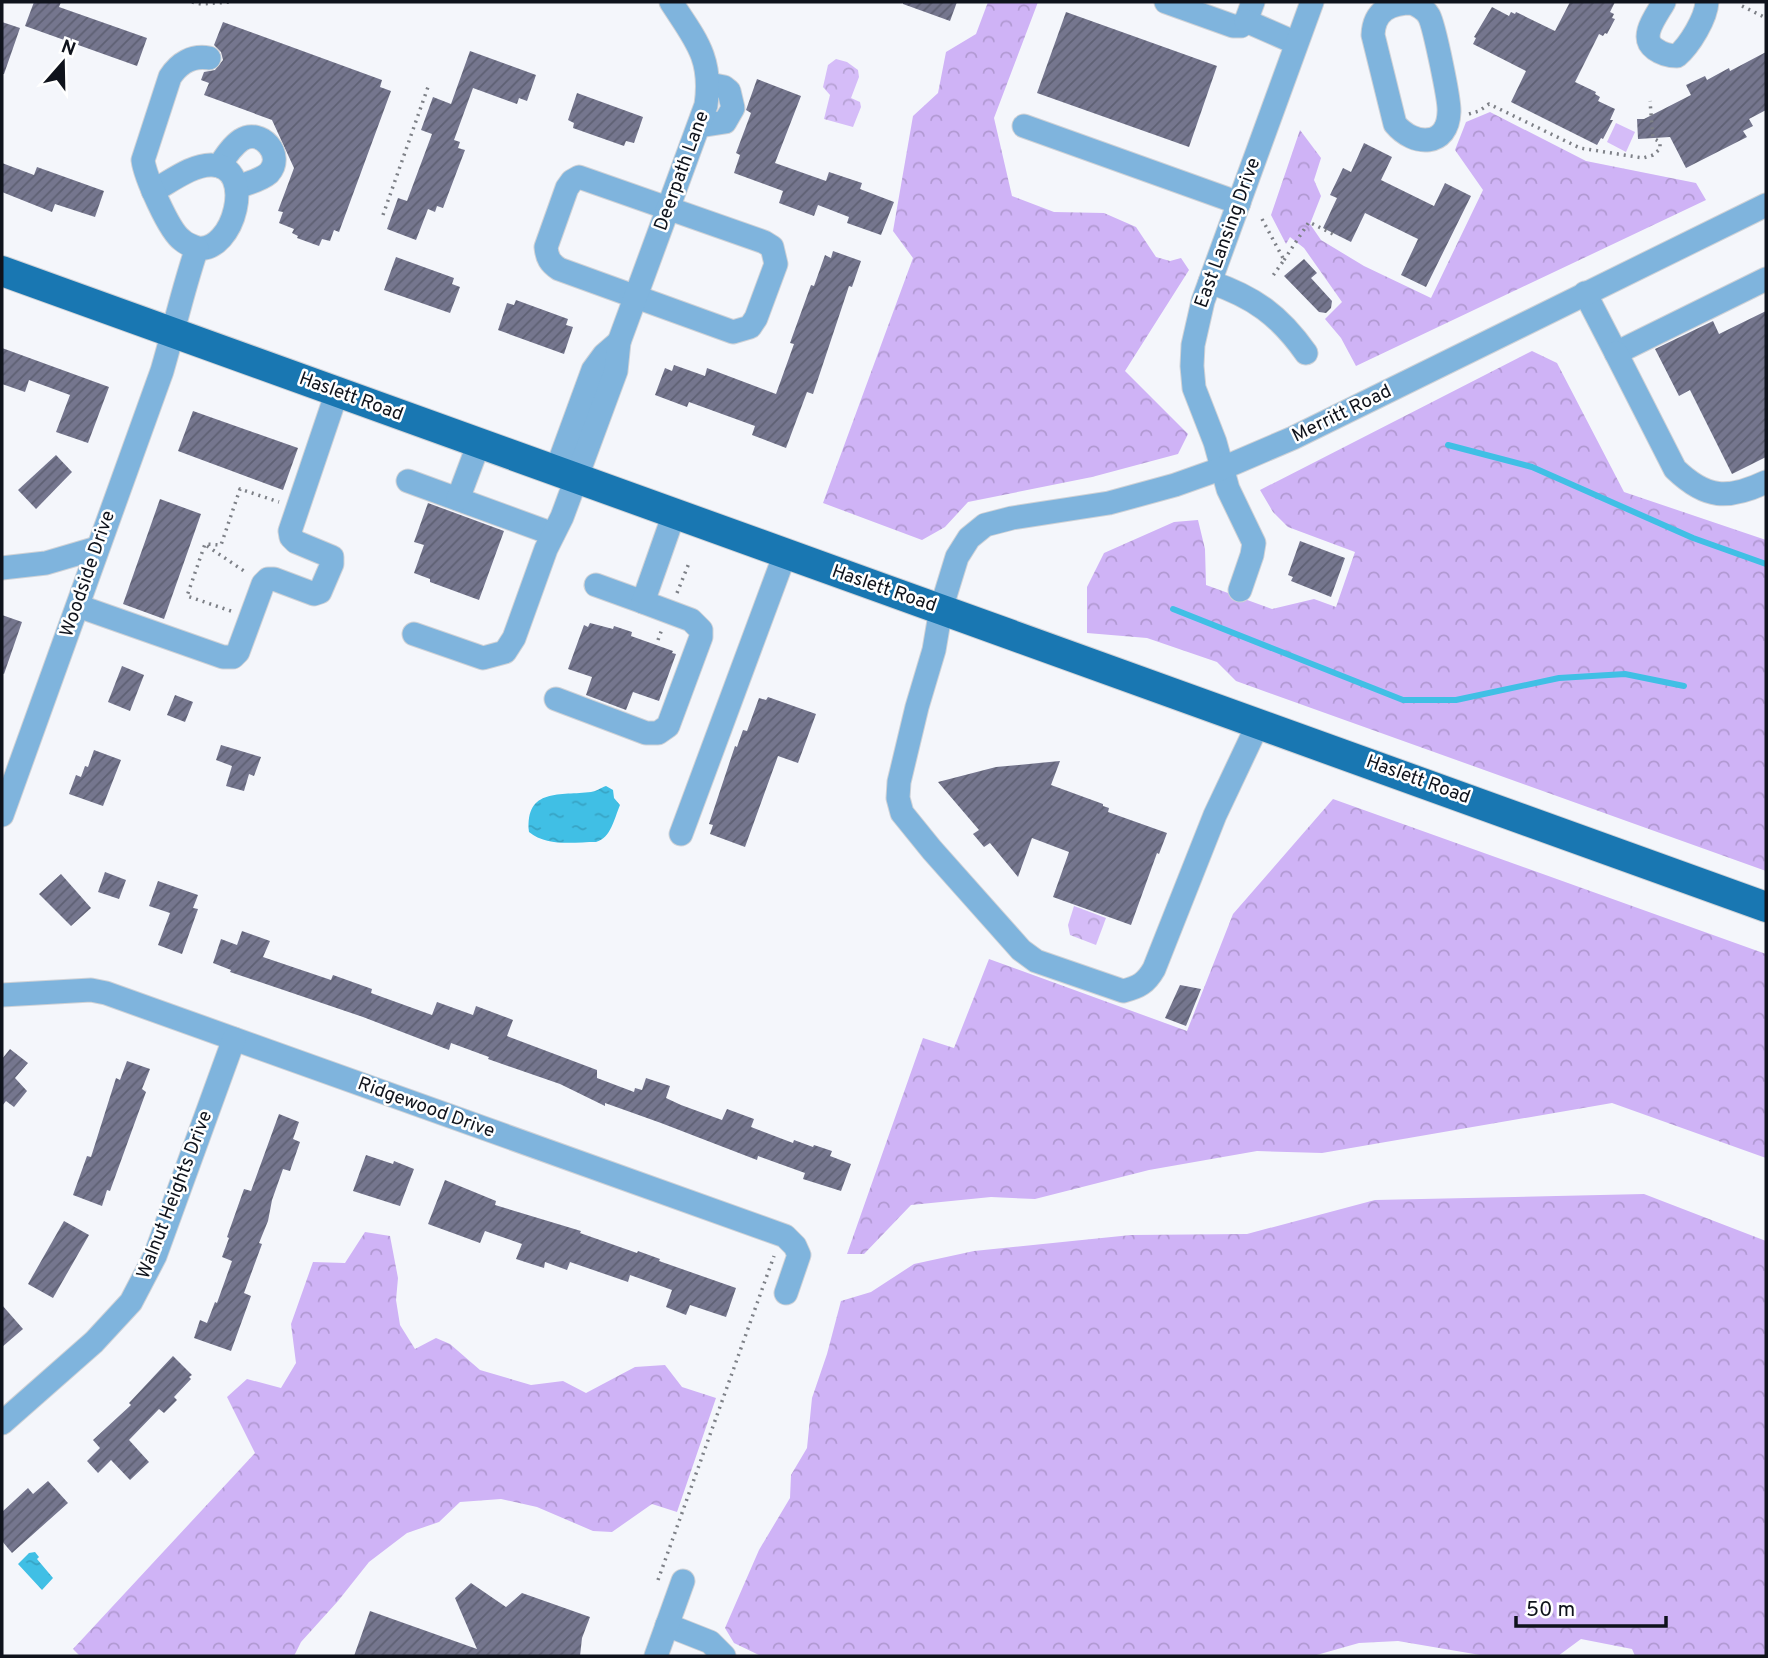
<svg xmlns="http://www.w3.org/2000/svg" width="1768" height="1658" font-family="Overpass,sans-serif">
  <defs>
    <pattern id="forest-crowns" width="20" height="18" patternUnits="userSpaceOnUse" patternTransform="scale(1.75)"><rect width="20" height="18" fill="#cfb3f6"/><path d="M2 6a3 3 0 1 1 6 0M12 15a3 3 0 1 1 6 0" fill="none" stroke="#b199d2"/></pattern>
    <pattern id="park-crowns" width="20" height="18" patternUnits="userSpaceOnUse" patternTransform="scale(1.75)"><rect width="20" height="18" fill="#d5bcf8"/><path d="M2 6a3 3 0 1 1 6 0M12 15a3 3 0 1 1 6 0" fill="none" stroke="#b6a1d4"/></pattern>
    <pattern id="water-ripples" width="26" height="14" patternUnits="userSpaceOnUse" patternTransform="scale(1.75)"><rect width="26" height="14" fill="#40bfe5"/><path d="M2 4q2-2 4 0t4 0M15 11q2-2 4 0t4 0" fill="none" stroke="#37a3c4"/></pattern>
    <pattern id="building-hatch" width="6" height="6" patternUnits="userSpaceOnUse" patternTransform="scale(1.75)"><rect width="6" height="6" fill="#75768e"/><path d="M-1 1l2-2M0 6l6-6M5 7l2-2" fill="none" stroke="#5e6073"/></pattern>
  </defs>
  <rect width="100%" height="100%" fill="#f4f6fb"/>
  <g fill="url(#forest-crowns)">
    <path d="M988 2H1038L994 118 1012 196 1054 212 1104 213 1136 227 1156 257 1170 261 1181 258 1189 270 1125 371 1188 434 1178 454 1092 477 968 502 945 527 922 540 823 503 913 258 893 231 913 116 938 93 946 52 976 34Z"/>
    <path d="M1490 112 1586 161 1696 183 1706 200 1356 366 1341 338 1325 319 1342 302 1304 248 1290 237 1286 244 1271 215 1300 130 1321 158 1314 180 1321 196 1310 224 1321 240 1364 266 1431 298 1483 190 1455 150 1466 122Z"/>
    <path d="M1532 351 1557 363 1624 492 1766 540V871L1236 681 1217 662 1147 638 1087 633V587L1104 553 1174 522 1198 520 1205 549 1206 585 1272 609 1314 599 1336 607 1355 552 1288 527 1273 512 1260 490Z"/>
    <path d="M1333 799 1766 954V1158L1612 1103 1322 1153 1257 1151 1149 1170 1035 1199 991 1197 911 1205 864 1254H847L923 1038 954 1048 989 959 1187 1031 1233 914Z"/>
    <path d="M1644 1194 1766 1241V1656H1635L1632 1649 1581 1639 1558 1656H1486L1398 1641 1359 1643 1313 1656H761L734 1643 725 1628 759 1550 790 1498 791 1475 807 1448 812 1398 827 1354 841 1301 871 1292 914 1264 974 1251 1131 1235 1247 1234 1375 1200Z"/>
    <path d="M365 1232 390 1236 398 1278 396 1300 400 1325 415 1349 436 1338 450 1344 480 1370 531 1385 563 1381 586 1393 635 1367 665 1365 682 1387 716 1398 677 1512 652 1504 612 1532 593 1531 537 1507 501 1499 460 1502 439 1522 407 1533 369 1562 338 1601 301 1642 294 1656H80L73 1649 255 1453 227 1397 247 1379 281 1388 296 1363 291 1324 313 1262 345 1263Z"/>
  </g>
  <g fill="url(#park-crowns)">
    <path d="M836 59 847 62 858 70 859 77 851 98 860 102 861 107 853 127 824 119 830 95 823 87 828 65Z"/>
    <path d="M1074 906 1106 918 1096 945 1070 935 1068 925Z"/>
  </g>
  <path fill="#d5bcf8" d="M1616 123 1635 132 1626 152 1607 142Z"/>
  <g fill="url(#water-ripples)">
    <path d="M606 786 613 790 614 798 620 805C614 819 611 838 596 842 574 842 547 847 529 832 525 787 561 796 591 792 597 791 600 788 606 786Z"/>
    <path d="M35 1552 39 1557 37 1559 53 1578 42 1590 18 1564 29 1553Z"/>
  </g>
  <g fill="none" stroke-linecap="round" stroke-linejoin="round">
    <g stroke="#40bfe5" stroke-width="6">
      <path d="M1448 445 1532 467 1693 538 1766 564"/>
      <path d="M1173 609 1403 700H1456L1559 678 1625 674 1684 686"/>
    </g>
  </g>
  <g fill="url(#building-hatch)">
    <path d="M34 2H61L59 7 147 38 137 66 25 26Z"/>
    <path d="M903 2H957L950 21 903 4Z"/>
    <path d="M1570 2H1615L1610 12 1614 14 1612 18 1615 19 1607 34 1605 33 1603 36 1599 34 1575 82 1596 92 1595 94 1600 97 1598 101 1615 109 1610 120H1613L1603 139 1601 138 1597 145 1511 102 1526 71 1473 44 1476 38 1474 37 1492 7 1509 16 1511 12 1515 14 1516 12 1555 31Z"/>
    <path d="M1066 12 1217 66 1189 147 1037 93Z"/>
    <path d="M2 22 20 28 4 74H2Z"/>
    <path d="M223 22 382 80 380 87 391 91 339 232 334 230 330 241 322 239 319 246 297 238 298 236 292 233 294 229 279 223 283 212 278 211 294 168 272 120 204 95 209 83 201 80 204 72 215 70 223 60 221 52 214 45Z"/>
    <path d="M470 51 536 75 527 101 519 98 517 104 473 88 454 140 460 142 458 148 465 150 443 208 437 206 435 212 428 209 416 240 387 229 398 198 407 201 432 134 421 130 433 97 451 104Z"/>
    <path d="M1766 52V110L1749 119 1753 126 1743 131 1747 137 1686 168 1670 137 1638 139 1637 119H1644L1691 95 1686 85 1705 76 1707 80 1729 68 1730 71Z"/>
    <path d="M757 79 801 96 775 163 826 181 829 172 862 183 860 189 894 202 881 235 847 223 849 217 818 205 814 216 779 203 783 191 734 173 740 155 736 153 751 113 746 110Z"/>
    <path d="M577 93 643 117 634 143 626 141 624 146 573 128 574 123 568 120Z"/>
    <path d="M1364 143 1392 157 1381 180 1434 206 1445 183 1471 196 1426 287 1401 275 1418 239 1365 213 1351 242 1323 228 1337 198 1330 195 1343 168 1351 172Z"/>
    <path d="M2 163 34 175 37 167 104 191 95 217 55 204 52 212 2 192Z"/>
    <path d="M833 251 861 261 852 287 849 286 813 394 807 392 786 448 752 435 755 426 689 402 687 407 655 395 665 368 672 371 674 365 705 376 707 368 776 394 794 344 790 343 811 285 814 286 825 255 831 258Z"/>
    <path d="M396 257 454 278 452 284 460 287 450 313 384 290Z"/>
    <path d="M1304 259 1317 273 1311 278 1332 301 1331 308 1326 313 1319 312 1284 276Z"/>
    <path d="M516 300 568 319 566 325 573 327 564 354 498 330 507 303 514 305Z"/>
    <path d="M1766 311V457L1732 474 1690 390 1679 396 1655 349 1713 321 1719 334Z"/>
    <path d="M2 348 109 387 88 443 56 432 70 395 29 380 25 392 2 384Z"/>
    <path d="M193 411 298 448 283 490 178 451Z"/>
    <path d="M56 455 72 472 36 509 18 490Z"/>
    <path d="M160 499 201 514 164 619 123 604Z"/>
    <path d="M428 503 504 531 479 600 430 582V579L414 573 424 545 414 542Z"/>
    <path d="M1300 541 1345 558 1331 597 1291 581 1293 577 1288 575Z"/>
    <path d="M2 615 22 622 4 674 2 673Z"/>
    <path d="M590 623 613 629 614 626 632 632 631 636 673 651 672 653 676 654 659 701 633 692 626 710 586 695 592 677 568 669 584 625 588 627Z"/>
    <path d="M122 666 144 675 130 711 108 702Z"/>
    <path d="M175 695 193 702 185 722 167 715Z"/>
    <path d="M768 697 816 714 798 763 778 756 745 847 710 834 713 825 709 824 735 746 737 747 743 730 747 731 759 698 766 700Z"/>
    <path d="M221 745 261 757 254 776 249 774 244 791 226 786 232 766 216 760Z"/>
    <path d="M94 750 121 760 103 806 69 794 76 775 81 777 85 766 88 767Z"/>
    <path d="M1060 761 1051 785 1103 804V806L1109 808 1108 812 1167 833 1159 854 1157 853 1131 925 1053 897 1069 852 1032 838 1018 877 990 843 984 847 973 834 979 830 938 782 996 767Z"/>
    <path d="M105 872 126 880 119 899 98 892Z"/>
    <path d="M61 874 91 908 71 926 39 894Z"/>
    <path d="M158 881 198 895 193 908 198 909 182 954 158 945 170 913 149 906Z"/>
    <path d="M242 931 270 941 263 957 331 980 333 975 372 989 371 993 432 1015 437 1002 473 1015 476 1006 513 1020 507 1036 597 1070V1078L634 1092 635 1088 642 1090 646 1078 670 1086 666 1098 681 1105 722 1120 727 1109 754 1119 751 1127 793 1143 794 1140 813 1147 814 1145 832 1151 830 1156 851 1164 841 1191 803 1179 805 1173 758 1156 757 1160 661 1123 605 1103V1106L560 1084 488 1059 489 1057 451 1043 449 1050 363 1017 230 972 231 970 213 963 221 939 237 945Z"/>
    <path d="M1180 985 1201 989 1186 1026 1165 1018Z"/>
    <path d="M10 1049 28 1063 15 1078 27 1091 14 1107 6 1101 2 1106V1059Z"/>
    <path d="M127 1061 150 1069 142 1089 146 1092 135 1122 110 1191 107 1190 102 1206 73 1195 87 1156 91 1157 116 1078 120 1080Z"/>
    <path d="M279 1114 299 1122 293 1139 300 1142 290 1171 283 1169 272 1200 268 1221 259 1243 262 1244 244 1293 251 1296 231 1351 194 1338 200 1320 207 1323 215 1302 217 1303 232 1261 222 1257 229 1238 227 1237 244 1189 251 1191Z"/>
    <path d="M366 1155 393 1164 394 1161 414 1169 400 1206 353 1191Z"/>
    <path d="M445 1180 496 1201 495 1205 581 1231 580 1233 637 1253 638 1251 660 1259 659 1261 736 1288 726 1317 690 1305 686 1315 666 1307 672 1290 630 1275 628 1282 570 1262 567 1270 545 1262 544 1268 516 1259 522 1244 485 1231 480 1243 428 1224Z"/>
    <path d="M64 1221 89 1235 53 1298 28 1284Z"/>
    <path d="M2 1305 23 1329 2 1347Z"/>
    <path d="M173 1356 192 1375 189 1377 191 1379 174 1397 177 1400 164 1413 159 1409 129 1440 149 1462 130 1480 111 1460 98 1473 87 1461 100 1448 93 1440 131 1405 129 1403Z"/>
    <path d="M48 1481 68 1503 12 1553 2 1541V1512L28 1488 33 1494Z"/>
    <path d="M471 1583 506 1607 522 1593 590 1617 582 1638 580 1656H354L370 1611 477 1649 455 1598Z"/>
  </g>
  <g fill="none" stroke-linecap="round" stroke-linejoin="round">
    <defs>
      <g id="minor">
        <path d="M1166 2 1233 26H1241L1246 21 1253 2"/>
        <path d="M1664 2C1657 15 1638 37 1655 49 1662 54 1669 56 1677 56 1690 45 1706 18 1707 2"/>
        <path d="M1412 3C1419 6 1425 9 1429 16 1434 25 1450 101 1449 112 1448 147 1414 147 1395 124L1373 35C1374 11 1390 3 1412 3Z"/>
        <path d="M1246 21 1296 43"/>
        <path d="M699 126 725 122 733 108 729 91 724 87 709 84"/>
        <path d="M1024 126 1239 203"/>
        <path d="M219 166C225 157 232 146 241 140 261 127 285 155 269 173 261 180 248 183 238 187"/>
        <path d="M579 177 764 242 772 247 776 264 756 318 750 327 733 332 559 269C550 263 547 258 546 247L567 188 572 181Z"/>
        <path d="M153 191C170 182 193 164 212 165 257 166 234 254 197 248"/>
        <path d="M1210 282C1254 297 1279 315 1306 353"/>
        <path d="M1585 293 1616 353 1766 279"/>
        <path d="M1616 353 1675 469C1706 499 1728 500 1766 482"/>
        <path d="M556 471 593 370 604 355 619 342"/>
        <path d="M408 481 553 534"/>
        <path d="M458 499 479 443"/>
        <path d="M2 568 46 563 97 548"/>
        <path d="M596 585 643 602"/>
        <path d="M1240 590 1252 555 1254 543 1228 489 1215 442 1194 388 1192 366 1193 345 1203 301 1312 2"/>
        <path d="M78 606 223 657H233L238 652 263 584 268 579H274L314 594 320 592 332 564V557L296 542 291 537 290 531 337 392"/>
        <path d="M414 634 483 658 505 652 514 638 546 549 562 517 616 371 619 342 706 105C713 58 695 39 671 2"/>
        <path d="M556 699 646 733H658L668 726 701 637V630L691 620 643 602 674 514"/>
        <path d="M1259 722 1215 815 1154 969C1146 983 1139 987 1123 991L1036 961 1021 950 932 850 902 813 898 798 899 782 917 707 934 650 941 609 957 557 969 538 985 525 1012 518 1109 503 1175 485 1223 468 1293 438 1766 205"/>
        <path d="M2 815 162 371C174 330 183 289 197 248 192 246 186 244 182 240 169 231 145 176 143 160L170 77C179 63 192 55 209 58"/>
        <path d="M681 834 785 554"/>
        <path d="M2 995 91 990 106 993 785 1236 795 1246 799 1255 786 1293"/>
        <path d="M2 1423 94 1342 131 1302 155 1256 234 1039"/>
        <path d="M667 1625 710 1642 724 1656"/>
        <path d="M656 1656 683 1581"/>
      </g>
      <path id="major" d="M2 271C589 485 1179 693 1766 907"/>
    </defs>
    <use href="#minor" stroke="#cfd2d7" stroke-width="25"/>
    <use href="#major" stroke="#cfd2d7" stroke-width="32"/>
    <g stroke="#7d8087" stroke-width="3.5" stroke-dasharray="2 5" stroke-linecap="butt">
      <path d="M192 2 201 4 232 2"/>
      <path d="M1742 6 1766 18"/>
      <path d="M1469 114 1479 111 1489 104 1580 148 1643 158 1653 155 1660 149V142L1653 138 1650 101"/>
      <path d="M383 215 428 87"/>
      <path d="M1262 219 1284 260 1272 277"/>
      <path d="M1284 260 1309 222 1333 234"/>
      <path d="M207 546 247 573"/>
      <path d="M677 593 689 563"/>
      <path d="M231 611 187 596 205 544 221 545 240 489 279 502"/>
      <path d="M658 640 662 629"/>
      <path d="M658 1580 774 1256"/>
    </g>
    <use href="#minor" stroke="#7fb4dd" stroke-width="23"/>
    <use href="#major" stroke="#1977b2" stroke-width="30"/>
  </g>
  <g text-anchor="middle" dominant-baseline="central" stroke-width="5" stroke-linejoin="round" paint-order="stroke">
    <g font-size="19" fill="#0f131c" stroke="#fff">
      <text transform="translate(682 171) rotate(-70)">Deerpath Lane</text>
      <text transform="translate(1228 233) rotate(-70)">East Lansing Drive</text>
      <text transform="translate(351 397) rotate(20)">Haslett Road</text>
      <text transform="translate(1342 414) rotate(-26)">Merritt Road</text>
      <text transform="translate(88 574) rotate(-71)">Woodside Drive</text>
      <text transform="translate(884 589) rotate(19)">Haslett Road</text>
      <text transform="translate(1418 780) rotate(20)">Haslett Road</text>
      <text transform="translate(426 1108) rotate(20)">Ridgewood Drive</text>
      <text transform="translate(175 1195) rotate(-69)">Walnut Heights Drive</text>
    </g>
  </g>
  <rect width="1768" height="1658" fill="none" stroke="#0f131c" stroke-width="7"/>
  <g transform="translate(63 63) rotate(20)" stroke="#ffffff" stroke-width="5" paint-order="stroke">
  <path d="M0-5L12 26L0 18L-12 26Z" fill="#0f131c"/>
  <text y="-10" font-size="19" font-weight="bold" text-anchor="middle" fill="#0f131c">N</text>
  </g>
  <path d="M1516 1616v10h150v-10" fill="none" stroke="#0f131c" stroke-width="3.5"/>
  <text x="1526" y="1616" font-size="21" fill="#0f131c" stroke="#ffffff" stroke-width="5" paint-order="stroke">50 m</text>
</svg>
